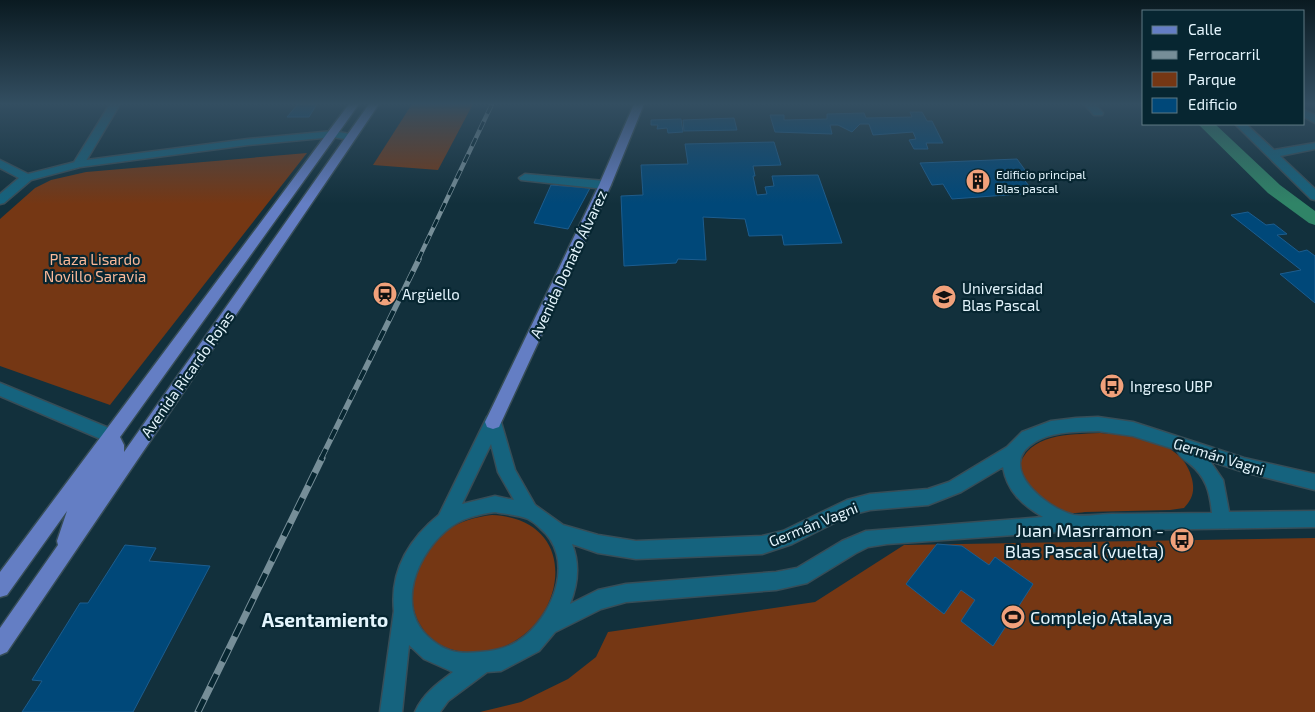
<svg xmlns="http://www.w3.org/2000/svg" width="1315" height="712" font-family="'Exo 2',sans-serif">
  <rect width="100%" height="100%" fill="#12303c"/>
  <g fill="#753714">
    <path d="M412 104H473L438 170 373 165Z"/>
    <path d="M307 153 110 405 0 366V219L35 188 51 180 86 172Z"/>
    <path d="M1100 433C1132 435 1184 440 1192 479 1195 492 1192 499 1184 508L1170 510 1085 512C1047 518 1036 498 1018 469 1029 432 1068 435 1100 433Z"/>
    <path d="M492 515C593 520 562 648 478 652 465 653 452 651 441 645 396 619 409 557 446 531 460 521 476 517 492 515Z"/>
    <path d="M1315 538V712H480L521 702 568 679 596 657 608 632 815 602 904 545Z"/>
  </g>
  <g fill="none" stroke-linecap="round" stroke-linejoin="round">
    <path fill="#308467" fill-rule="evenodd" d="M1198 124H1215L1280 185 1315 211V225L1309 223 1268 193Z"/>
  </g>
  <g fill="#004879" stroke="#1c5d8f">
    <path d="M298 104H317L309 117H287Z"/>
    <path d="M910 112H922L927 121H932L943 143H926L928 149H914L909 140 916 139 913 132 873 135 869 124H860L852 132 838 125H830L832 134 775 132 770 115H784V120L827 119V114L864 113 866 118 912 117Z"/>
    <path d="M734 118 737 130 684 131 683 120Z"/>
    <path d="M681 119 683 132 668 133 667 128 657 129 658 125H651V120Z"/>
    <path d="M774 142 781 165 753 166 755 176H753L757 195 767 194 765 187 774 186 772 176 818 175 842 243 784 245 782 235 749 236 745 219 703 217 706 260 678 259 676 263 624 266 621 196 643 195 641 165 688 164 685 144Z"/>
    <path d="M1017 159 1030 177 1023 178 1034 193 952 199 943 184 932 185 920 163Z"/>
    <path d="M551 185 590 188 568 229 534 223Z"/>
    <path d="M1248 212 1266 225 1274 224 1287 234 1277 235 1299 252 1307 250 1315 256V303L1280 274 1301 270 1231 215Z"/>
    <path d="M937 544 962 546 989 565 995 557 1033 584 993 646 961 621 975 600 961 590 944 614 906 584Z"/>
    <path d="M125 545 156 548 149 561 210 566 133 712H22L42 681 32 680 80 603H88Z"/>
  </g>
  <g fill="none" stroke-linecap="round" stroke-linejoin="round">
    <defs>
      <g id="street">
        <path d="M110 104H120L83 166H75L73 164Z"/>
        <path d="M1084 104H1095L1103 113 1102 115H1094Z"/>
        <path d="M1304 110 1315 115V123L1304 117Z"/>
        <path d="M1235 124H1246L1274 150 1315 143V149L1280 156 1315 189V200L1311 199Z"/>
        <path d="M525 174 605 181 611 185 605 189 521 180 519 178Z"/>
      </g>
      <g id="secondary">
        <path d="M333 131 355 135 356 137 351 140 333 137 248 145 80 167 31 180 4 203 0 204V194L19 178 0 168V160L28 174 79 161 248 139Z"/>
        <path d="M0 383 116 431 118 436 116 441 110 443 0 396Z"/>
        <path d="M493 415 499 417 501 422 515 470 535 505 563 525 598 535 636 541 762 536 783 531 847 500 870 494 928 489 949 482 1007 447 1022 432 1051 421 1076 418 1098 417 1133 422 1244 458 1315 474V490L1244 472 1210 461 1223 480 1229 512 1315 511V527L1072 531 887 544 868 547 856 553 807 583 776 590 626 602 601 609 555 632 539 651 501 671 487 672 448 701 440 712H415C423 694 438 683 453 672L424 659 409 645 402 712H380L394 611C390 572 408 540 439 515L487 417ZM1098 431 1133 436 1177 450C1179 457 1184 459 1190 464 1206 477 1210 492 1212 513 1178 513 1145 514 1112 514 1101 514 1086 517 1074 515 1047 509 994 466 1035 442 1053 431 1077 432 1098 431ZM491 444 498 472 514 500 495 496 462 504ZM1003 467C1007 491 1022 505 1043 517L866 531 842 541 797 568 776 572 626 584 598 590 570 604C578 584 580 564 572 544L598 553 636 559 762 554 792 544 850 515 870 510 928 505 961 492ZM495 512C505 514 519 515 528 519 532 521 537 525 540 528 575 557 555 611 525 636 512 647 496 651 480 652 462 654 448 653 433 641 392 610 417 551 452 526 465 517 480 514 495 512Z"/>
      </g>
      <g id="primary">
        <path d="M349 104H359L120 437 124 445V452L369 104H379L7 652 0 655V628L58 545 57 541 67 511 7 595 0 597V572Z"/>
        <path d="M634 104H644L611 185 499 427 493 429 487 427 485 422 599 185Z"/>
      </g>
    </defs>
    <use href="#street" stroke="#374d57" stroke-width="3"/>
    <use href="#secondary" stroke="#374d57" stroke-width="3"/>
    <use href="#primary" stroke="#374d57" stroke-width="3"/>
    <use href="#street" fill="#15637e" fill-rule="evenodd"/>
    <use href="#secondary" fill="#15637e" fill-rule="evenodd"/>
    <use href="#primary" fill="#647ec4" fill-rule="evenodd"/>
    <defs>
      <path id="rail-far2" d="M418 260 492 104"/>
      <path id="rail-far1" d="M321 459 419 259"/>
      <path id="rail" d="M198 712 322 458"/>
    </defs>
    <use href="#rail-far2" stroke="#768e98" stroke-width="4.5"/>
    <use href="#rail-far1" stroke="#768e98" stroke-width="5.5"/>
    <use href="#rail" stroke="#768e98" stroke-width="7"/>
    <use href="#rail-far2" stroke="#072631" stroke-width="3" stroke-dasharray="9" stroke-linecap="butt"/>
    <use href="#rail-far1" stroke="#072631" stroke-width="4" stroke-dasharray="11" stroke-linecap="butt"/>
    <use href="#rail" stroke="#072631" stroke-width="5" stroke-dasharray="14" stroke-linecap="butt"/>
  </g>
  <linearGradient id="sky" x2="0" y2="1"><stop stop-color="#0a1a21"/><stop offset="0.51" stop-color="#334e61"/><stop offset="1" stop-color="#334e61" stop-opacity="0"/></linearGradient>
  <rect width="1315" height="204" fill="url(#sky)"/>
  <defs>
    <symbol id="building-disc" viewBox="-11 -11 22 22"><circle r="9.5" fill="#f1a17b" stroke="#072631"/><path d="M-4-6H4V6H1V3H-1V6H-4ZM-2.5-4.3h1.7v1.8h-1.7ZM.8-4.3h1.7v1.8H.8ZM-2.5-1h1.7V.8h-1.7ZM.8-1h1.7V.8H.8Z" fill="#111"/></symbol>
    <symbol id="station-disc" viewBox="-11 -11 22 22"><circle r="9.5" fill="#f1a17b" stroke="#072631"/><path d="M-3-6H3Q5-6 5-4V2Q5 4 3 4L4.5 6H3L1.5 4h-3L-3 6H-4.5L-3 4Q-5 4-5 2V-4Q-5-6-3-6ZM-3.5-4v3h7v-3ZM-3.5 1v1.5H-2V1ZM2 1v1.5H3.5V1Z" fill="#111"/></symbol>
    <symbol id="university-disc" viewBox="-11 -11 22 22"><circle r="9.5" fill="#f1a17b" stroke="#072631"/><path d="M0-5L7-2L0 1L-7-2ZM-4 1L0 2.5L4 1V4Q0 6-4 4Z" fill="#111"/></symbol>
    <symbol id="bus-disc" viewBox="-11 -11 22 22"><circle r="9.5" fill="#f1a17b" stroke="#072631"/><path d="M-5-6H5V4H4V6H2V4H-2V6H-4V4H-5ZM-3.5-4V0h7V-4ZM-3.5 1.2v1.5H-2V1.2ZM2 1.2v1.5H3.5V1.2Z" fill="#111"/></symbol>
    <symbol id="stadium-disc" viewBox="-11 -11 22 22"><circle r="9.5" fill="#f1a17b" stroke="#072631"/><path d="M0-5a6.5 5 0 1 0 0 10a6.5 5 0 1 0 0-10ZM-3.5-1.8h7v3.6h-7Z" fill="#111"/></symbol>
  </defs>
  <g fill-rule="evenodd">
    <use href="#building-disc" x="964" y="167" width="28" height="28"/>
    <use href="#station-disc" x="371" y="280" width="28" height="28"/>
    <use href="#university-disc" x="930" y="283" width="28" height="28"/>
    <use href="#bus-disc" x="1098" y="372" width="28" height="28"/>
    <use href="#bus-disc" x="1168" y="526" width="28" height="28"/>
    <use href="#stadium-disc" x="999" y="603" width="28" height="28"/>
  </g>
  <g text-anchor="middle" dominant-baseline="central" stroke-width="4.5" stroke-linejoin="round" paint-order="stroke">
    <g font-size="12" fill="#e4f5fd" stroke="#072631" text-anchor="start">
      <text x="996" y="174">Edificio principal<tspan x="996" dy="14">Blas pascal</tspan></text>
    </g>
    <g font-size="15" fill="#fbb999" stroke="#072631">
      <text x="95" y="259">Plaza Lisardo<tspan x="95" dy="17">Novillo Saravia</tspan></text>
    </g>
    <g font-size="15" fill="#e4f5fd" stroke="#072631">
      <text transform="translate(568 264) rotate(-65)">Avenida Donato Álvarez</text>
      <text transform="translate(187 374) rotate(-55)">Avenida Ricardo Rojas</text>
      <text transform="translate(1219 456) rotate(17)">Germán Vagni</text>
      <text transform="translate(813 524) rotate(-22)">Germán Vagni</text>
    </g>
    <g font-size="15" fill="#e4f5fd" stroke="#072631" text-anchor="start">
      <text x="962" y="288">Universidad<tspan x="962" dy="17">Blas Pascal</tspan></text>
      <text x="402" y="294">Argüello</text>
      <text x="1130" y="386">Ingreso UBP</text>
    </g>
    <g font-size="18" fill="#e4f5fd" stroke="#072631" text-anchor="end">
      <text x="1164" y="530">Juan Masrramon -<tspan x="1164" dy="21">Blas Pascal (vuelta)</tspan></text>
      <text x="1030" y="617" text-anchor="start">Complejo Atalaya</text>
    </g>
    <g font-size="19" font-weight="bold" fill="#e4f5fd" stroke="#072631">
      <text x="325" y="619">Asentamiento</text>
    </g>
  </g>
  <rect x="1142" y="10" width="162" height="115" fill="#072631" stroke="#5f7983"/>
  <rect x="1152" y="26" width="25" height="8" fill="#647ec4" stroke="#5f7983"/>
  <text x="1188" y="35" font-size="15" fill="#e4f5fd">Calle</text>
  <rect x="1152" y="51" width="25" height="8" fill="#768e98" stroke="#5f7983"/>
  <text x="1188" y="60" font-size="15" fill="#e4f5fd">Ferrocarril</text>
  <rect x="1152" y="72" width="25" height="15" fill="#753714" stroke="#5f7983"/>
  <text x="1188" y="85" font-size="15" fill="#e4f5fd">Parque</text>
  <rect x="1152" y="98" width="25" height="15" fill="#004879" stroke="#5f7983"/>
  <text x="1188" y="110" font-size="15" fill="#e4f5fd">Edificio</text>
</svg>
